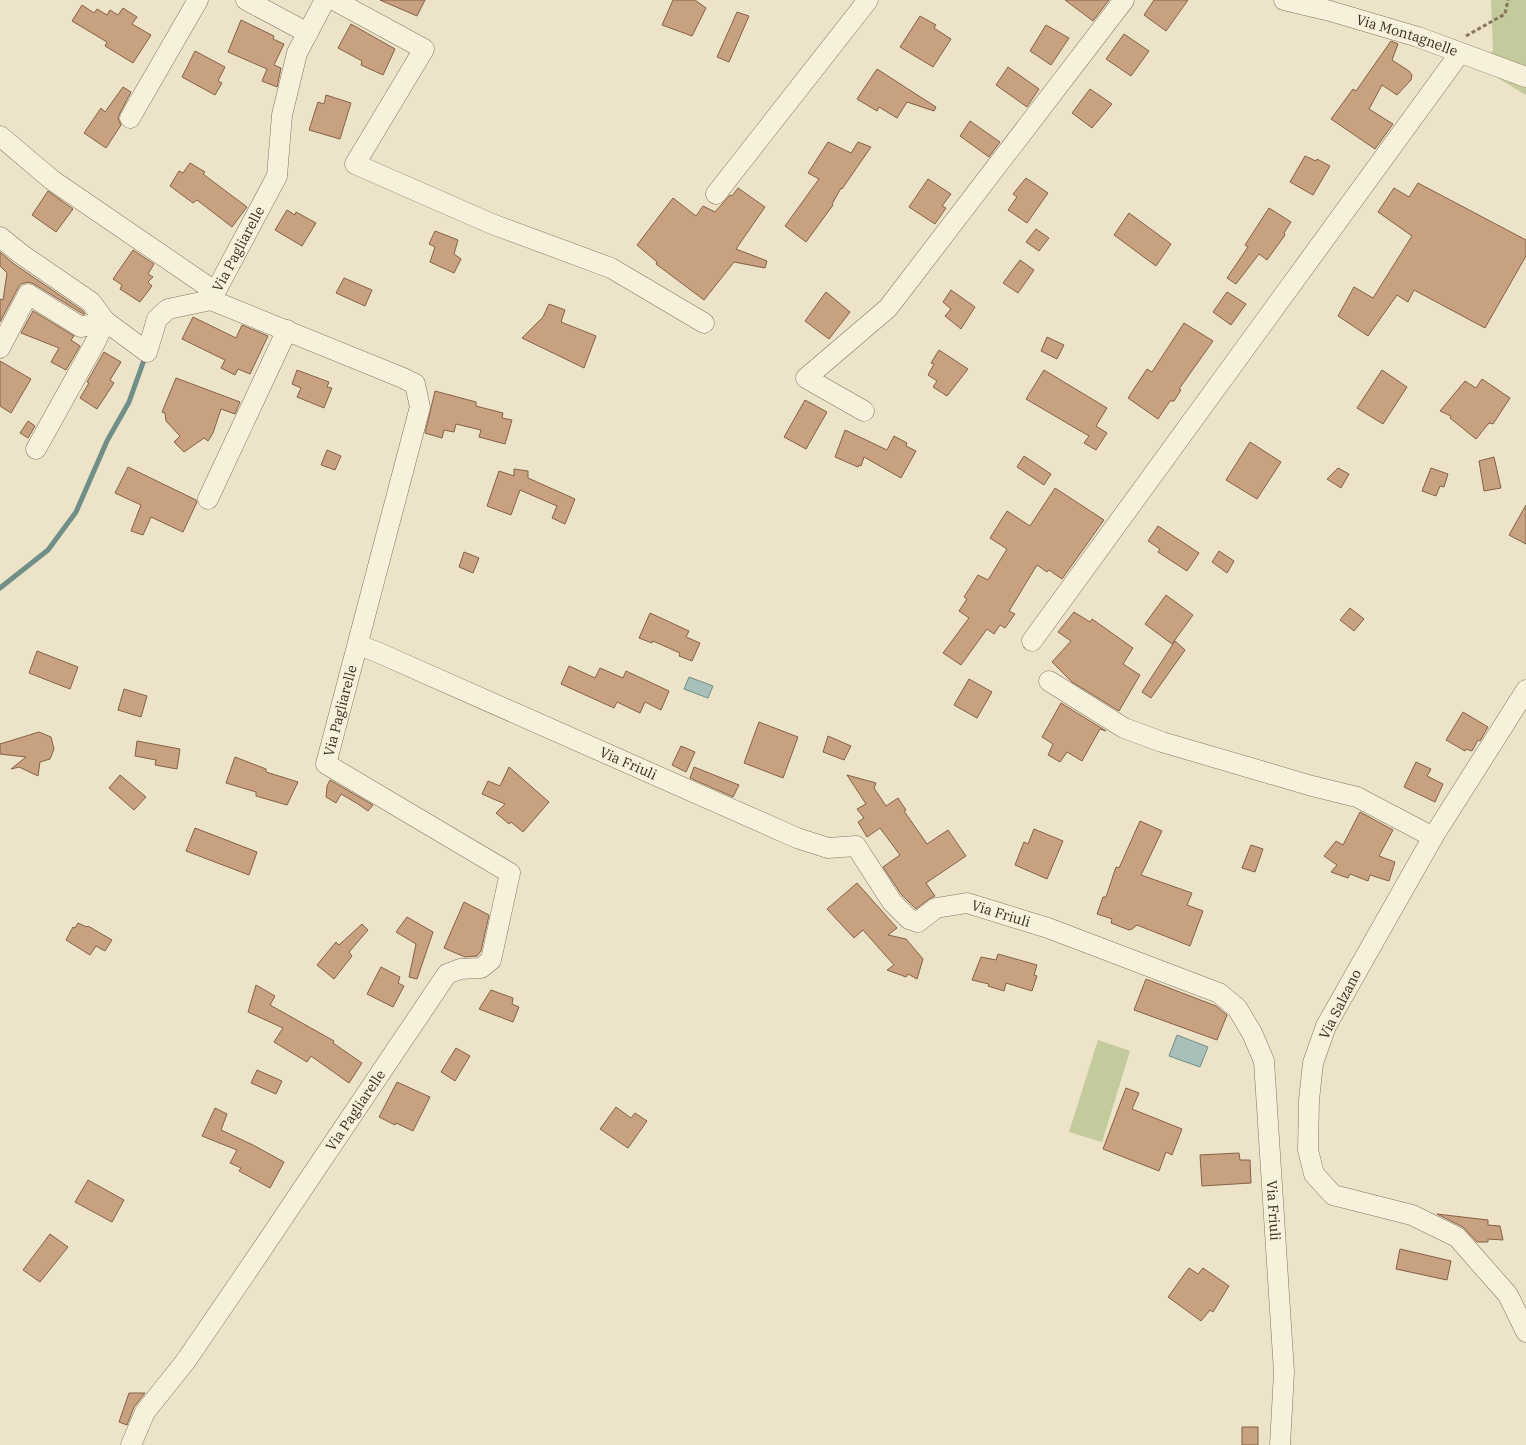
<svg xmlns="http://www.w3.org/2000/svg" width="1526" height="1445" font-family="'IBM Plex Serif',serif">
  <rect width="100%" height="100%" fill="#ece3c8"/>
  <g fill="#c3ca9c">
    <path d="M1491 0H1526V95L1481 68 1493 50Z"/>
    <path d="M1098 1040 1130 1051 1102 1142 1069 1132Z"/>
  </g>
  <g fill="#a9c0ba" stroke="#6f8f88">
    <path d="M689 677 713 686 708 698 684 689Z"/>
    <path d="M1177 1035 1208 1047 1200 1067 1169 1056Z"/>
  </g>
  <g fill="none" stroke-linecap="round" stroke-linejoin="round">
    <path stroke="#6f8f88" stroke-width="5" d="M0 588 48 550 76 512 107 441 129 402 144 360"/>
  </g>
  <g fill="#c8a180" stroke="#856145">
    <path d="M380 0H425L417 16Z"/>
    <path d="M673 0H695L706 8 692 36 662 25Z"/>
    <path d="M1065 0H1109L1093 21Z"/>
    <path d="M1154 0H1188L1166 31 1144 15Z"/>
    <path d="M82 5 94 13 97 9 107 15 110 10 118 15 123 8 137 17 132 24 151 35 133 63 105 46 107 42 72 21Z"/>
    <path d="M737 12 749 16 729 62 717 57Z"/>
    <path d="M920 16 936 25 934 28 951 39 933 67 900 47Z"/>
    <path d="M241 20 274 36 273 39 284 44 274 65 281 68 277 87 262 81 267 69 228 52Z"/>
    <path d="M351 24 395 49 383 75 361 65 362 61 338 48Z"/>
    <path d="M1046 25 1069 38 1051 65 1030 51Z"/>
    <path d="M1124 34 1149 51 1131 76 1106 59Z"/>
    <path d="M1391 41 1398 44 1392 60 1409 71 1412 75 1411 80 1397 95 1382 85 1369 109 1393 124 1375 149 1331 119 1353 89 1356 91Z"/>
    <path d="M195 51 225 67 218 81 222 83 215 95 182 77Z"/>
    <path d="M1008 67 1039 89 1027 107 996 85Z"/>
    <path d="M877 69 936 107 934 111 907 102 897 118 879 107 877 111 857 99Z"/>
    <path d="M123 87 131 92 120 113 118 118 121 125 106 148 84 133 101 108 105 112Z"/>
    <path d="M1090 89 1112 104 1092 128 1072 113Z"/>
    <path d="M326 95 351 103 340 139 309 130 318 102 324 104Z"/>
    <path d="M970 121 1000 142 989 157 960 136Z"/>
    <path d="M828 142 851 153 858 142 871 147 842 189 841 188 832 204 833 205 806 242 785 226 819 179 808 173Z"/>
    <path d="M1305 156 1316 161 1317 159 1330 166 1313 195 1290 182Z"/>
    <path d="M190 163 205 172 203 174 247 207 232 227 197 200 193 203 170 186 179 171 183 173Z"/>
    <path d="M1026 178 1048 193 1027 223 1008 210 1017 197 1013 194Z"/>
    <path d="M928 179 951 194 942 206 946 208 935 224 909 207Z"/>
    <path d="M1418 183 1526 240V256L1485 328 1414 290 1408 302 1397 295 1368 336 1338 316 1354 287 1373 298 1412 236 1378 212 1394 188 1409 197Z"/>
    <path d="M738 188 765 207 736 249 767 261 765 268 734 262 704 300 656 264 657 262 637 245 673 198 696 216 703 206 715 212 730 195 732 196Z"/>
    <path d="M48 191 73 209 56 232 32 215Z"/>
    <path d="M1269 208 1291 222 1284 233 1285 235 1267 260 1259 254 1236 284 1227 278 1248 247 1245 245Z"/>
    <path d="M287 210 295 215 296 212 316 223 302 246 275 230Z"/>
    <path d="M1129 213 1171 244 1156 266 1114 235Z"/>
    <path d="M1036 229 1049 238 1039 251 1026 242Z"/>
    <path d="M435 231 458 240 454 254 461 259 454 273 430 262 435 247 429 244Z"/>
    <path d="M133 250 154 264 148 274 153 277 148 282 152 286 140 302 120 289 122 285 113 279Z"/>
    <path d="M0 252 14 264 83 311 85 314H83L34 284 28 282 21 284 18 288 0 322V299L3 300 7 273 0 266Z"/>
    <path d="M1020 260 1034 270 1018 293 1003 283Z"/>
    <path d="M344 278 372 290 365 306 336 293Z"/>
    <path d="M951 290 975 307 961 329 945 316 951 309 943 302Z"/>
    <path d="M826 292 850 312 829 339 805 321Z"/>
    <path d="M1227 292 1246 304 1231 325 1213 312Z"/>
    <path d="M549 304 565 310 561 322 596 336 584 368 522 338 543 317Z"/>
    <path d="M33 311 74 336 71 340 80 346 66 370 51 362 59 348 21 333Z"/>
    <path d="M193 317 236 338 242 325 268 336 250 374 238 369 235 375 221 368 225 360 182 339Z"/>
    <path d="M1184 323 1213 341 1179 389 1181 390 1174 401H1170L1158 419 1128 398 1147 369 1152 372Z"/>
    <path d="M1047 337 1064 345 1057 359 1041 351Z"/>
    <path d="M939 350 968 369 947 396 933 387 937 381 928 375 934 364 931 363Z"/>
    <path d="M104 352 121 362 110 380 114 383 97 409 80 398 89 383 87 382Z"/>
    <path d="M0 361 31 379 11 413 0 406Z"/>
    <path d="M297 370 329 382 327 387 332 388 324 408 297 397 301 388 292 384Z"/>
    <path d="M1044 370 1107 408 1096 426 1107 433 1096 450 1084 443 1089 436 1026 399Z"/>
    <path d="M1382 370 1407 387 1383 424 1357 408Z"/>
    <path d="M176 378 240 402 235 414 221 409 213 433 208 441 204 438 184 452 174 442 180 436 166 421 165 413 162 412Z"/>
    <path d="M1482 379 1510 398 1493 424 1489 423 1476 439 1450 418 1451 416 1440 411 1465 381 1476 388Z"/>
    <path d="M435 391 476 402V406L503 413 502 418 512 420 505 444 479 437 481 430 456 424 454 432 444 430 442 438 425 433Z"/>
    <path d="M805 400 827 412 806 449 784 437Z"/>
    <path d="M28 421 35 426 28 438 20 433Z"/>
    <path d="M845 430 887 450 894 436 907 443 906 446 916 451 901 478 864 457 861 466 859 465 858 467 835 457Z"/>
    <path d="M1250 442 1281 462 1257 499 1226 480Z"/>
    <path d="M327 450 341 456 335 470 321 465Z"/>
    <path d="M1024 456 1051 474 1044 485 1017 467Z"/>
    <path d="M1494 457 1501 488 1484 491 1479 461Z"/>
    <path d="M128 467 196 500 197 502 183 532 151 517 143 535 131 531 141 505 115 493Z"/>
    <path d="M1338 468 1349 474 1341 488 1327 479Z"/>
    <path d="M1431 468 1448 474 1444 487 1440 486 1436 496 1422 491Z"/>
    <path d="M514 469 528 471V478L575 499 565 524 552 518 557 506 520 490 511 515 487 506 499 471 514 476Z"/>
    <path d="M1055 488 1104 520 1062 579 1049 570 1047 572 1037 565 1009 611 1015 614 1005 628 1000 625 994 634 987 629 961 665 943 653 969 618 959 611 967 599 964 597 978 575 988 580 1007 549 990 538 1007 511 1030 526Z"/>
    <path d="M1526 505V544L1509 535Z"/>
    <path d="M1158 526 1199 553 1187 571 1158 552 1160 549 1148 541Z"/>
    <path d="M1219 551 1234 561 1227 573 1212 562Z"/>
    <path d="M464 552 479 558 473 573 459 567Z"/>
    <path d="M1166 595 1193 615 1172 644 1145 624Z"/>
    <path d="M1350 608 1364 619 1354 631 1340 620Z"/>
    <path d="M1074 612 1090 622 1092 619 1133 648 1123 664 1140 675 1119 711 1072 682 1052 662 1071 641 1058 632Z"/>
    <path d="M650 613 689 631 686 637 700 643 692 661 679 656 680 653 653 641 652 643 639 638Z"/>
    <path d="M1175 641 1185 650 1151 698 1142 692Z"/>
    <path d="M37 651 78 667 70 689 29 673Z"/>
    <path d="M569 666 595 678 600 668 623 678 626 671 669 691 661 710 645 702 640 713 617 702 614 708 561 684Z"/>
    <path d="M969 679 992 692 977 718 954 705Z"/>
    <path d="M124 689 147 696 141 717 118 710Z"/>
    <path d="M1061 703 1106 731 1100 729 1082 761 1067 752 1060 762 1048 755 1053 744 1042 737Z"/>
    <path d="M1463 712 1488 727 1480 741 1478 740 1472 751 1466 749 1465 751 1446 740Z"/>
    <path d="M759 722 798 737 783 778 744 763Z"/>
    <path d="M39 732 51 737 54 749 50 759 40 762 38 776 19 767 11 769 26 757 0 754V744Z"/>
    <path d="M828 736 851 746 844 760 823 752Z"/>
    <path d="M137 741 180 749 177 769 155 765 156 760 135 756Z"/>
    <path d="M681 746 695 752 686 772 672 765Z"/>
    <path d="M235 757 266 769V772L298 782 287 805 256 796V792L226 783Z"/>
    <path d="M1416 762 1431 769 1427 776 1443 784 1435 802 1404 787Z"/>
    <path d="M509 767 549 802 523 832 511 822 509 824 496 813 505 804 482 794 488 781 500 786Z"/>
    <path d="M694 767 739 785 733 797 690 778Z"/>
    <path d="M120 775 146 797 134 810 109 788Z"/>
    <path d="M847 775 876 783 874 788 886 806 898 798 906 810 904 811 927 844 948 830 966 856 926 883 935 896 929 899 916 909 901 894 883 867 900 855 880 828 867 837 858 822 864 818 857 809 866 804Z"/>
    <path d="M330 780 373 805 368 811 358 804 341 794 336 803 326 797 327 786Z"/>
    <path d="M1360 812 1393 830 1379 856 1395 862 1389 881 1370 875 1368 881 1350 874 1348 878 1331 872 1337 865 1324 856 1336 841 1343 845Z"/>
    <path d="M1140 821 1162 831 1141 875 1192 893 1187 905 1203 911 1190 946 1137 925 1132 929 1129 930 1111 923 1112 919 1097 914 1103 897H1106L1116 867 1119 868Z"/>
    <path d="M195 828 257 852 249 875 186 851Z"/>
    <path d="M1034 829 1063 841 1047 879 1015 865 1024 842 1028 844Z"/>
    <path d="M1251 845 1263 849 1255 872 1242 868Z"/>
    <path d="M857 883 897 928 888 935 906 939 923 959 917 979 908 974 906 977 887 970 894 965 863 930 854 938 827 909Z"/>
    <path d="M464 902 489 915 481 951 477 956 465 957 444 948Z"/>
    <path d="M407 917 433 932 417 979 409 977 416 944 396 932Z"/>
    <path d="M78 923 87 927 88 926 112 940 105 951 96 946 90 955 66 940 73 927 75 928Z"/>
    <path d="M362 924 368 930 349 952 352 956 334 979 317 965 336 942 339 945Z"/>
    <path d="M998 954 1037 965 1034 975 1037 976 1032 991 1006 983 1004 991 988 986 989 984 972 980 981 957 996 960Z"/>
    <path d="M381 967 400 977 398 983 404 986 393 1007 367 994Z"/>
    <path d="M1146 979 1216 1006 1227 1015 1217 1040 1134 1010Z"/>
    <path d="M256 985 275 996 270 1005 334 1041 333 1043 362 1063 349 1083 311 1056 307 1062 274 1042 283 1028 248 1012Z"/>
    <path d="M491 990 513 998 512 1004 519 1007 513 1022 479 1009Z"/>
    <path d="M456 1048 470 1056 455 1081 441 1072Z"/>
    <path d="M257 1070 282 1081 276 1094 251 1083Z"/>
    <path d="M397 1082 430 1097 413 1131 396 1123 395 1125 379 1117Z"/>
    <path d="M1126 1088 1139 1093 1132 1109 1182 1129 1172 1155 1166 1152 1159 1171 1103 1149Z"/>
    <path d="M616 1107 631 1118 635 1113 647 1121 628 1148 600 1129Z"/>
    <path d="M215 1108 227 1114 221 1130 253 1145 284 1162 270 1188 239 1171 241 1168 230 1163 237 1150 202 1136Z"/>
    <path d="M1239 1153 1240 1160H1250L1251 1183 1202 1186 1200 1155Z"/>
    <path d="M88 1180 124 1200 112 1222 75 1202Z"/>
    <path d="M1437 1214 1488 1220V1225L1500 1226 1503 1240 1488 1239V1242H1477L1463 1227Z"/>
    <path d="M50 1234 68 1247 40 1282 23 1270Z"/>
    <path d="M1400 1249 1451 1261 1447 1280 1396 1269Z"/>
    <path d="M1189 1268 1198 1274 1203 1268 1229 1286 1213 1312 1210 1310 1201 1321 1168 1297Z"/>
    <path d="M129 1393H145L134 1407 127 1425 119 1422Z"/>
    <rect x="1242" y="1427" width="16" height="18"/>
  </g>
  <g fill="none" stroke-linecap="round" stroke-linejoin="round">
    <defs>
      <g id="minor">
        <path d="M246 0 308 33"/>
        <path d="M334 0 424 49 355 164 492 224 611 268 704 323"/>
        <path id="s1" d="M1284 0 1330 11 1418 37 1526 77"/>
        <path d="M130 118 198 0"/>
        <path d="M0 136 52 180 207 286 211 300"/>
        <path d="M716 194 868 0"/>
        <path d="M0 237 21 254 91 302 105 321 147 352 157 319 168 309 211 300"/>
        <path id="s2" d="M211 300 277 176 282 115 297 53 325 0"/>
        <path d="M0 348 28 294 81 327 105 321"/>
        <path d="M864 411 806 378 888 308 1124 0"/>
        <path d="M36 449 96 341 105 321"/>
        <path d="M208 499 287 330"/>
        <path d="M1032 641 1460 53"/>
        <path id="s3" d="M358 645 377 652 797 838 828 848 856 846 892 902 909 919 918 922 936 908 967 903 1048 928 1219 993 1237 1008 1252 1033 1264 1061 1284 1372 1280 1445"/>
        <path d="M1049 681 1124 728 1162 742 1312 786 1357 797 1433 837"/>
        <path d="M1526 690 1433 837 1326 1026 1313 1063 1309 1100 1308 1150 1314 1174 1333 1195 1412 1215 1457 1237 1508 1295 1526 1332"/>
        <path id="s4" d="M131 1445 145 1412 185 1362 250 1267 447 974 460 969 481 968 491 960 510 873 326 764 420 407 415 384 403 378 211 300"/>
      </g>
    </defs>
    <use href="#minor" stroke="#87755e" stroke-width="21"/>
    <path stroke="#87755e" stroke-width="3" stroke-dasharray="4 2.5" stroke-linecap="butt" d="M1466 36 1505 14 1508 0"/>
    <use href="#minor" stroke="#f7f0db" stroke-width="20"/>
  </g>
  <g text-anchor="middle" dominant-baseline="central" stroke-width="4" stroke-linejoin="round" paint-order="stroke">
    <g font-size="14" fill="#382d21" stroke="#f4edd7">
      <text stroke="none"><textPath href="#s1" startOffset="128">Via Montagnelle</textPath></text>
      <text stroke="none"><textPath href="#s2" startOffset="58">Via Pagliarelle</textPath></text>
      <text stroke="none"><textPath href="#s4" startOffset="974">Via Pagliarelle</textPath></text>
      <text stroke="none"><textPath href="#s3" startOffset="295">Via Friuli</textPath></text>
      <text stroke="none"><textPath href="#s3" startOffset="730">Via Friuli</textPath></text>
      <text transform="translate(1340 1004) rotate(-63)">Via Salzano</text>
      <text stroke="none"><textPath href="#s4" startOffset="404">Via Pagliarelle</textPath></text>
      <text stroke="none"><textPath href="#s3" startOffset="1195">Via Friuli</textPath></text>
    </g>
  </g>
</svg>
